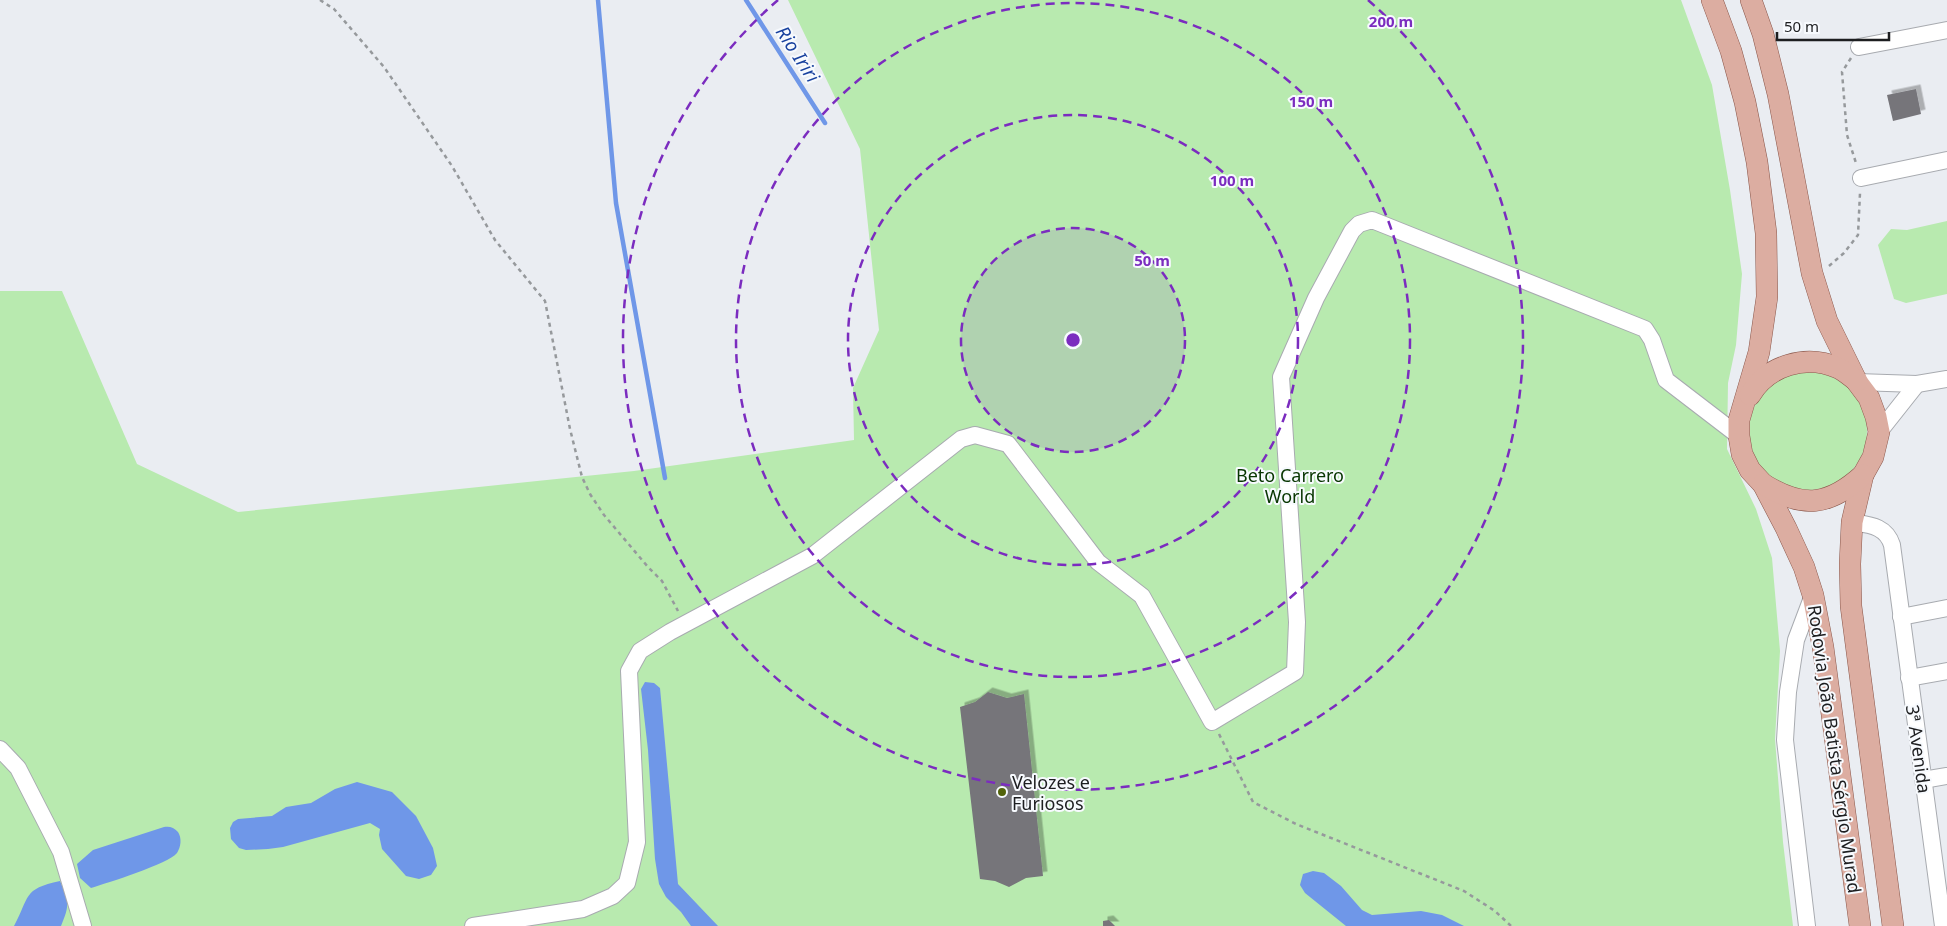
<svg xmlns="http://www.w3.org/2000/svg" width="1947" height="926" font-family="'Noto Sans',sans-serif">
  <defs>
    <filter id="shadow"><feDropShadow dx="4.5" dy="-4.5" stdDeviation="0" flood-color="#0004"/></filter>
  </defs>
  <rect width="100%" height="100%" fill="#eaedf2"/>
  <g fill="#b8eaaf">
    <path d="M788 0H1681L1712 85 1730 190 1742 274 1736 345 1728 383 1727 449 1756 509 1772 558 1780 651 1775 739 1783 842 1793 926H0V291H62L137 464 238 512 634 471 854 440 853 388 879 330 860 149Z"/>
    <path d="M1947 221V294L1906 303 1894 299 1878 245 1891 229 1907 230Z"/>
    <circle cx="1808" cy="431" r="59"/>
  </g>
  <g fill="#6f97e8">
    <path d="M645 682 654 683 660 688 678 884 718 926H691L681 912 666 897 659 884 655 859 648 750 641 689Z"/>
    <path d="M357 782 392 792 416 816 433 848 437 866 431 875 419 879 406 876 382 849 379 835 380 829 370 823 283 847 268 849 246 850 239 848 231 839 230 828 233 822 238 819 272 816 286 807 311 803 335 789Z"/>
    <path d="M164 827C169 826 174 827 178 832 182 838 181 847 177 853 168 864 107 883 91 888L80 878 77 864 93 850Z"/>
    <path d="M1313 871 1324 873 1341 886 1362 910 1372 915 1421 911 1442 915 1464 926H1346L1305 893 1300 885 1303 874Z"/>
    <path d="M60 881C69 901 70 905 61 926H14C30 897 22 889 60 881Z"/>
  </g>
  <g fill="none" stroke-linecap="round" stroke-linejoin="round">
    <g stroke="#6f97e8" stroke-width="4.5">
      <path d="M598 0 616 203 665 478"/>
      <path d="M746 0 825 123"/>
    </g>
  </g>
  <g fill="#76757a" filter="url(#shadow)">
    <path d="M1916 89 1921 114 1893 121 1887 95Z"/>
    <path d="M988 692 1007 698 1024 694 1043 876 1026 878 1009 887 995 881 980 879 960 707 975 702Z"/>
    <path d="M1109 920 1115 926H1103V921Z"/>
  </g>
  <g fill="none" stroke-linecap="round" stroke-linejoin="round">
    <defs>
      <g id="minor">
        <path d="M1859 47 1947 30"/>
        <path d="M1861 178 1947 160"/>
        <path d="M1857 382 1917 384 1947 379"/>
        <path d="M1879 432 1917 384"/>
        <path d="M1852 522C1870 525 1886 526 1892 545L1943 926"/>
        <path d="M1901 617 1947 608"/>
        <path d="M1909 678 1947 671"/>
        <path d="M0 749 18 768 61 852 83 926"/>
        <path d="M1923 780 1947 776"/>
        <path d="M473 926 583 909 613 896 627 883 637 842 629 671 640 651 670 632 812 556 961 439 975 435 1008 444 1098 562 1142 596 1212 722 1295 672 1297 622 1281 377 1316 298 1352 231 1359 224 1372 220 1645 329 1652 340 1666 380 1739 436"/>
        <path d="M1807 926 1785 740 1788 692 1796 640 1813 595"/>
      </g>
      <g id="major">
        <path d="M1712 0 1731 51 1745 102 1757 162 1766 233 1767 297 1759 352 1739 420V436L1742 454 1750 470 1763 484 1786 528 1804 567 1813 595 1823 647 1860 926"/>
        <path d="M1751 0 1763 34 1778 94 1812 273 1827 321 1857 382 1869 398 1876 417 1879 432 1873 457 1863 475 1852 522 1850 564 1851 606 1893 926"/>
        <path d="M1750 395C1768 365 1806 354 1838 368 1845 371 1851 377 1857 381"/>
        <path d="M1763 484C1803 509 1829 506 1863 475"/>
      </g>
    </defs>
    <use href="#minor" stroke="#a8abb0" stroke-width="18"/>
    <use href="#major" stroke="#8a574b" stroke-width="22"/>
    <g stroke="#96999c" stroke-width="2.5" stroke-dasharray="4 4" stroke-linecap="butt">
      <path d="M320 0 334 9 384 67 452 166 495 240 545 301 570 429 582 477 590 494 604 515 648 567 662 581 678 611"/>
      <path d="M1851 58 1842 72 1847 135 1856 163"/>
      <path d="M1829 266 1844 253 1858 235 1860 193"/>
      <path d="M1219 734 1253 802 1296 824 1464 891 1495 911 1511 926"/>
    </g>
    <use href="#minor" stroke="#fff" stroke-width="16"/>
    <use href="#major" stroke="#dcada1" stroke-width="21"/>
  </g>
  <circle cx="1073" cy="340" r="112" fill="#7b2cbf" fill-opacity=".12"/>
  <g fill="none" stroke="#7b2cbf" stroke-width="2.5" stroke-dasharray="9 6">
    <circle cx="1073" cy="340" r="112"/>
    <circle cx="1073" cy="340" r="225"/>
    <circle cx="1073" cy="340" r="337"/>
    <path d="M1368 0A450 450 0 1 1 778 0"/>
  </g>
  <circle fill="#52630a" stroke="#f7fafe" stroke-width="2" cx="1002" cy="792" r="5"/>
  <g text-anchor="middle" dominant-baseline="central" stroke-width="4" stroke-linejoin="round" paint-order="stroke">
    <g font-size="18" fill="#083601" stroke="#f7fafe">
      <text x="1290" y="475">Beto Carrero<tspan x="1290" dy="21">World</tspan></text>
    </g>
    <g font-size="18" fill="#1d1e20" stroke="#f7fafe">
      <text transform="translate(1835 749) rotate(82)">Rodovia João Batista Sérgio Murad</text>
      <text transform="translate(1919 749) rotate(82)">3ª Avenida</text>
    </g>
    <g font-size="18" fill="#1d1e20" stroke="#f7fafe" text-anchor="start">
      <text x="1012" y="782">Velozes e<tspan x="1012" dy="21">Furiosos</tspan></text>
    </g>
    <g font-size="19" font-style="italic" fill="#18419e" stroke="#f7fafe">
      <text transform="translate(798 54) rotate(57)">Rio Iriri</text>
    </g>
  </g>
  <circle cx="1073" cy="340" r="8" fill="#7b2cbf" stroke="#f7fafe" stroke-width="2.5"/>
  <g font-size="15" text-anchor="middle" font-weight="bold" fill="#7b2cbf" stroke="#f7fafe" stroke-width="4" stroke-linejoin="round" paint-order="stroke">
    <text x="1391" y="27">200 m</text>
    <text x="1311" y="107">150 m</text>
    <text x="1232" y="186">100 m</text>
    <text x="1152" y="266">50 m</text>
  </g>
  <path d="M1777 32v8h112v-8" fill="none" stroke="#1d1e20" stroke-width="2.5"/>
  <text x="1784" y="32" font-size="15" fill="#1d1e20" stroke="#f7fafe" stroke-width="4" paint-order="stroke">50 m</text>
</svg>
